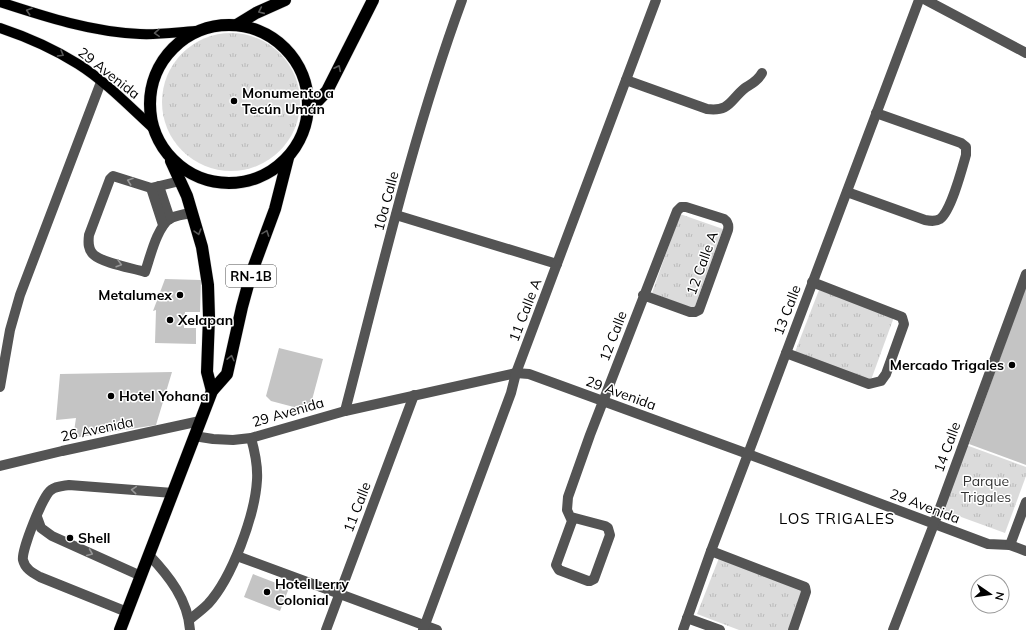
<svg xmlns="http://www.w3.org/2000/svg" width="1026" height="630" font-family="Mulish,sans-serif">
  <defs>
    <pattern id="park-tufts" width="24" height="20" patternUnits="userSpaceOnUse"><rect width="24" height="20" fill="#dbdbdb"/><path d="M3 7l-1-3M5 7V3M7 7l1-3M15 17l-1-3M17 17v-4M19 17l1-3" fill="none" stroke="#bababa"/></pattern>
  </defs>
  <rect width="100%" height="100%" fill="#fff"/>
  <g fill="url(#park-tufts)">
    <circle cx="231" cy="102" r="69"/>
    <path d="M680 214 723 229 694 309 652 293Z"/>
    <path d="M819 290 894 317 871 380 795 352Z"/>
    <path d="M966 445 1026 467V476L1005 533 942 510Z"/>
    <path d="M719 558 804 590 789 630H739L697 614Z"/>
  </g>
  <g fill="#c4c4c4">
    <path d="M165 279 201 280 200 312H185L184 328H196V344L155 343 156 310 153 311Z"/>
    <path d="M1026 286V465L969 444Z"/>
    <path d="M279 348 323 359 309 411 271 401 266 396Z"/>
    <path d="M172 372 156 425 73 438 76 418 56 420 60 374Z"/>
    <path d="M253 574 289 588 280 611 244 597Z"/>
  </g>
  <g fill="none" stroke-linecap="round" stroke-linejoin="round">
    <defs>
      <g id="major">
        <path d="M0 2C46 17 92 32 140 34 159 35 178 32 196 31"/>
        <path d="M0 28C27 37 54 49 78 64 105 81 129 106 153 128"/>
      </g>
      <g id="highway">
        <path d="M238 24 256 13 285 0"/>
        <circle cx="229" cy="104" r="79"/>
        <path d="M308 111 327 91 373 0"/>
        <path d="M171 161 187 196 202 247 208 285 209 317 207 372 212 391"/>
        <path d="M120 630 212 391 227 374 242 307 251 274 275 209 288 158"/>
      </g>
    </defs>
    <use href="#major" stroke="#dbdbdb" stroke-width="11"/>
    <use href="#highway" stroke="#dbdbdb" stroke-width="13"/>
    <g stroke="#545454" stroke-width="10">
      <path d="M926 0 1026 53"/>
      <path d="M626 80 707 109C730 112 730 100 745 88 751 84 758 81 762 73"/>
      <path d="M180 181 151 188 113 176 110 179 89 235C88 243 88 250 94 255 103 263 132 268 145 272 150 258 157 226 171 218 177 215 185 214 192 213"/>
      <path d="M159 186 170 219"/>
      <path d="M151 188 163 225"/>
      <path d="M847 192 925 220C930 221 935 222 940 219 951 211 962 169 966 155V147L961 143 876 113"/>
      <path d="M396 215 557 264"/>
      <path d="M786 353 869 384 881 381 886 374 904 324 902 317 812 282"/>
      <path d="M0 387 10 330 20 295 101 82"/>
      <path d="M345 411C381 273 413 134 462 0"/>
      <path d="M194 436 213 439 233 440 251 438 345 411 516 373 529 374 748 454 988 544 1010 545 1026 551"/>
      <path d="M0 466 62 451 200 421"/>
      <path d="M37 517 41 528 52 536 141 576"/>
      <path d="M571 517 605 526 608 528 610 535 594 579 590 581H588L559 570 556 565 572 521 567 510 568 497 590 435 677 211 681 207H686L724 219C728 222 729 225 728 230L699 310 695 312H690L643 295"/>
      <path d="M1010 545 1026 502"/>
      <path d="M711 551 805 587 806 592 793 630"/>
      <path d="M149 555C169 576 188 600 190 630"/>
      <path d="M237 556 437 630"/>
      <path d="M127 612 40 577C33 573 25 569 23 560 21 551 43 495 51 490 56 486 63 486 69 485L173 493"/>
      <path d="M687 618 720 630"/>
      <path d="M189 620C195 615 202 610 208 604 232 578 255 515 257 480 258 465 255 452 251 438"/>
      <path d="M326 630 414 395"/>
      <path d="M423 630 511 393 516 373 656 0"/>
      <path d="M683 630 711 551 748 454 919 0"/>
      <path d="M893 630 934 524 1026 274"/>
    </g>
    <use href="#major" stroke="#000" stroke-width="10"/>
    <use href="#highway" stroke="#000" stroke-width="12"/>
  </g>
  <defs><path id="oneway-chevron" d="M-2-3.5L2.5 0L-2 3.5" fill="none" stroke-width="1.6" stroke-linecap="round" stroke-linejoin="round"/></defs>
  <g stroke="#595959">
    <use href="#oneway-chevron" transform="translate(29 11) rotate(-162)"/>
    <use href="#oneway-chevron" transform="translate(261 11) rotate(156)"/>
    <use href="#oneway-chevron" transform="translate(157 33) rotate(177)"/>
    <use href="#oneway-chevron" transform="translate(61 54) rotate(30)"/>
    <use href="#oneway-chevron" transform="translate(338 68) rotate(-64)"/>
    <use href="#oneway-chevron" transform="translate(198 232) rotate(74)"/>
    <use href="#oneway-chevron" transform="translate(266 233) rotate(-70)"/>
    <use href="#oneway-chevron" transform="translate(231 358) rotate(-77)"/>
  </g>
  <g stroke="#989898">
    <use href="#oneway-chevron" transform="translate(130 181) rotate(-161)"/>
    <use href="#oneway-chevron" transform="translate(119 264) rotate(16)"/>
    <use href="#oneway-chevron" transform="translate(134 490) rotate(-175)"/>
    <use href="#oneway-chevron" transform="translate(90 553) rotate(23)"/>
  </g>
  <g fill="#000" stroke="#fff" stroke-width="1.5">
    <circle cx="234" cy="101" r="4"/>
    <circle cx="180" cy="295" r="4"/>
    <circle cx="170" cy="320" r="4"/>
    <circle cx="1012" cy="365" r="4"/>
    <circle cx="111" cy="396" r="4"/>
    <circle cx="70" cy="538" r="4"/>
    <circle cx="267" cy="592" r="4"/>
  </g>
  <g text-anchor="middle" dominant-baseline="central" stroke-width="3" stroke-linejoin="round" paint-order="stroke">
    <rect fill="#fff" stroke="#4c4c4c" stroke-width="1" x="226" y="265" width="50" height="22" rx="3"/>
    <g font-size="13" font-weight="bold" fill="#000">
      <text x="251" y="276">RN-1B</text>
    </g>
    <g font-size="14" fill="#000" stroke="#fff">
      <text transform="translate(109 73) rotate(38)">29 Avenida</text>
      <text transform="translate(386 201) rotate(-75)">10a Calle</text>
      <text transform="translate(702 263) rotate(-70)">12 Calle A</text>
      <text transform="translate(525 310) rotate(-69)">11 Calle A</text>
      <text transform="translate(787 310) rotate(-69)">13 Calle</text>
      <text transform="translate(613 336) rotate(-69)">12 Calle</text>
      <text transform="translate(621 393) rotate(20)">29 Avenida</text>
      <text transform="translate(288 412) rotate(-16)">29 Avenida</text>
      <text transform="translate(97 429) rotate(-12)">26 Avenida</text>
      <text transform="translate(947 447) rotate(-70)">14 Calle</text>
      <text transform="translate(925 506) rotate(21)">29 Avenida</text>
      <text transform="translate(357 507) rotate(-69)">11 Calle</text>
    </g>
    <g font-size="14" font-weight="bold" fill="#000" stroke="#fff" text-anchor="start">
      <text x="242" y="93">Monumento a<tspan x="242" dy="16">Tecún Umán</tspan></text>
      <text x="172" y="295" text-anchor="end">Metalumex</text>
      <text x="178" y="320">Xelapan</text>
      <text x="1004" y="365" text-anchor="end">Mercado Trigales</text>
      <text x="119" y="396">Hotel Yohana</text>
      <text x="78" y="538">Shell</text>
      <text x="275" y="584">Hotel Lerry<tspan x="275" dy="16">Colonial</tspan></text>
    </g>
    <g font-size="14" fill="#323232" stroke="#fff">
      <text x="986" y="481">Parque<tspan x="986" dy="16">Trigales</tspan></text>
    </g>
    <g font-size="15" letter-spacing="1" fill="#000" stroke="#fff">
      <text x="837" y="518">LOS TRIGALES</text>
    </g>
  </g>
  <g transform="translate(990 594) rotate(103)"><circle r="19" fill="#ffffff" stroke="#999999"/>
  <path d="M0-3L7 15L0 10L-7 15Z" fill="#000000"/>
  <text y="-6" font-size="11" font-weight="bold" text-anchor="middle" fill="#000000">N</text>
  </g>
</svg>
